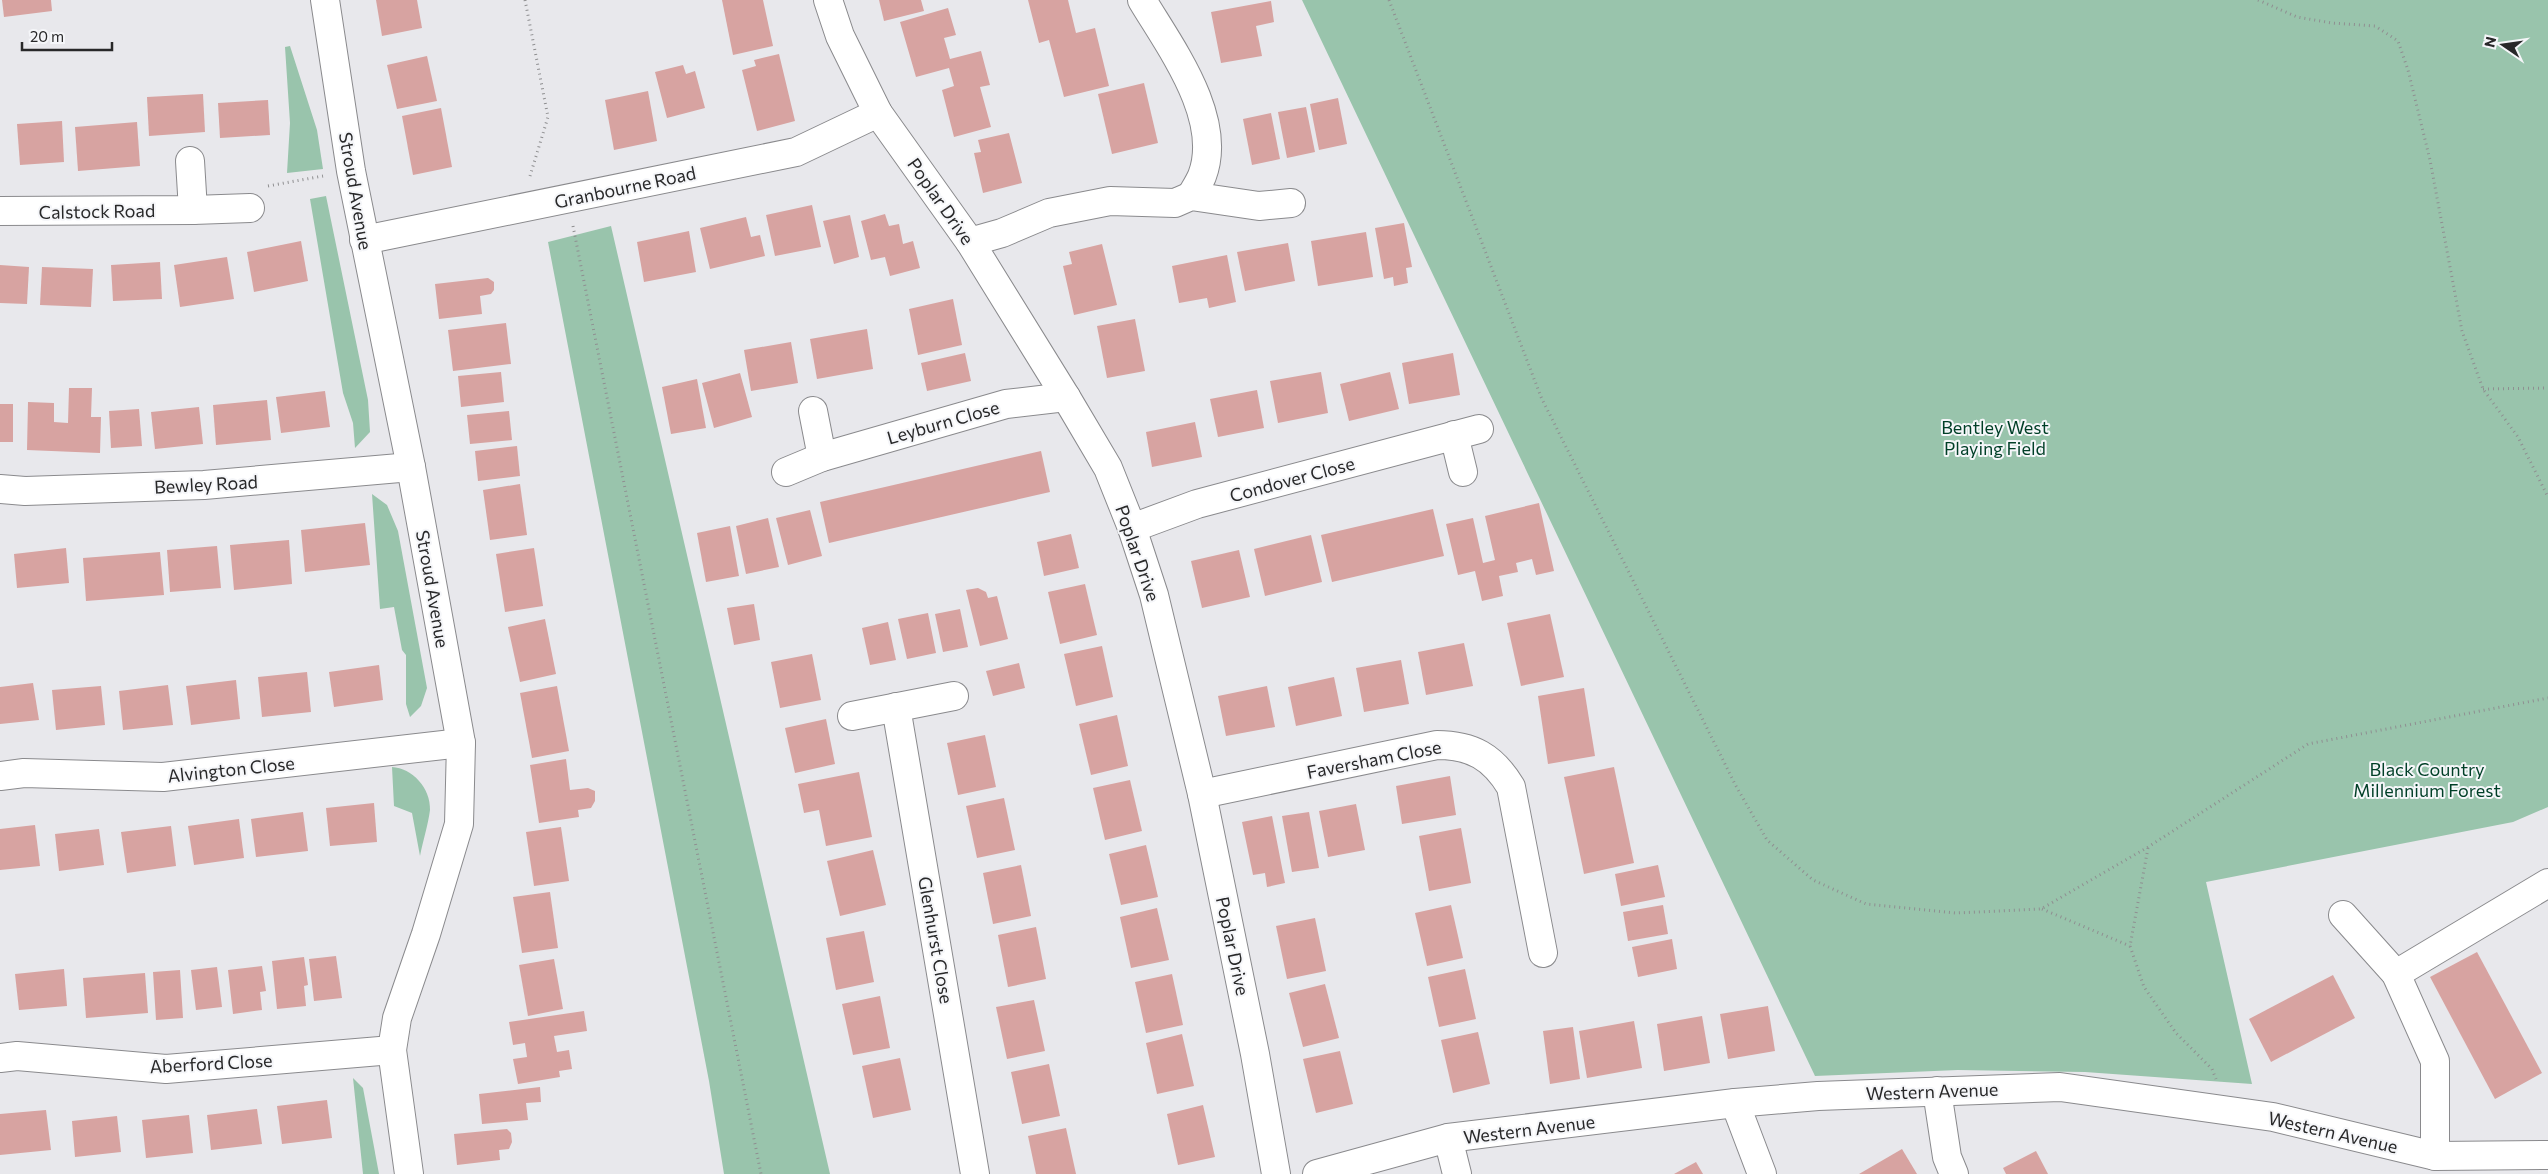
<svg xmlns="http://www.w3.org/2000/svg" width="2548" height="1174" font-family="Commissioner,sans-serif">
  <rect width="100%" height="100%" fill="#e8e8ec"/>
  <g fill="#99c4ac">
    <path d="M1302 0H2548V807L2513 822 2206 882 2252 1084 2085 1072 1958 1070 1815 1076Z"/>
    <path d="M290 46 317 130 323 169 287 173 290 123 285 47Z"/>
    <path d="M326 196 368 400 370 432 355 448 353 423 343 393 310 199Z"/>
    <path d="M611 226 830 1174H724L709 1081 548 242Z"/>
    <path d="M372 494 387 505 398 531 427 688 421 706 410 717 406 704V655L402 650 394 607 380 609Z"/>
    <path d="M392 767C412 768 431 788 430 810 428 825 423 841 420 856L412 813 394 806Z"/>
    <path d="M353 1078 363 1088 379 1174H363Z"/>
  </g>
  <g fill="#d7a3a1">
    <path d="M2 0H51L52 11 4 17Z"/>
    <path d="M376 0H417L422 28 382 36Z"/>
    <path d="M722 0H763L773 46 733 55Z"/>
    <path d="M879 0H921L924 11 884 21Z"/>
    <path d="M1028 0H1068L1076 33 1095 28 1109 86 1064 97 1049 40 1039 43Z"/>
    <path d="M1271 1 1274 22 1256 26 1262 56 1221 63 1211 12Z"/>
    <path d="M948 8 956 35 944 38 950 59 981 51 990 85 980 87 991 127 954 137 942 90 954 86 949 68 916 77 900 22Z"/>
    <path d="M779 54 795 121 757 131 742 70 756 66 754 60Z"/>
    <path d="M427 56 437 101 397 109 387 65Z"/>
    <path d="M683 65 686 74 695 71 705 108 667 118 655 72Z"/>
    <path d="M1144 83 1158 143 1112 154 1098 94Z"/>
    <path d="M648 91 657 141 614 150 605 100Z"/>
    <path d="M203 94 205 132 149 136 147 97Z"/>
    <path d="M1338 98 1347 144 1319 150 1310 104Z"/>
    <path d="M268 100 270 135 220 138 218 103Z"/>
    <path d="M1306 107 1315 152 1287 158 1278 112Z"/>
    <path d="M441 108 452 167 413 175 402 116Z"/>
    <path d="M1271 113 1280 159 1252 165 1243 119Z"/>
    <path d="M62 121 64 162 20 165 17 124Z"/>
    <path d="M137 122 140 166 78 171 75 127Z"/>
    <path d="M1009 133 1022 183 983 193 974 153 981 152 978 140Z"/>
    <path d="M812 205 821 247 775 256 766 215Z"/>
    <path d="M885 214 889 226 899 224 903 244 913 241 920 268 890 276 885 257 871 260 861 221Z"/>
    <path d="M850 215 859 257 834 264 823 221Z"/>
    <path d="M746 217 751 237 760 235 765 256 710 269 700 228Z"/>
    <path d="M1404 223 1412 267 1406 268 1408 283 1394 286 1393 277 1384 279 1375 228Z"/>
    <path d="M689 231 696 272 644 282 637 242Z"/>
    <path d="M1366 232 1373 277 1318 286 1311 241Z"/>
    <path d="M301 241 308 281 254 292 247 252Z"/>
    <path d="M1288 243 1295 281 1245 291 1237 252Z"/>
    <path d="M1102 244 1117 305 1074 315 1063 266 1072 264 1069 252Z"/>
    <path d="M1227 255 1236 302 1209 308 1207 298 1179 303 1172 266Z"/>
    <path d="M227 257 234 299 180 307 174 265Z"/>
    <path d="M160 262 162 299 113 301 111 265Z"/>
    <path d="M0 265 29 267 27 304 0 303Z"/>
    <path d="M42 267 93 269 91 307 40 305Z"/>
    <path d="M488 278 494 282V290L491 294 480 296 482 314 439 319 435 284Z"/>
    <path d="M953 299 962 345 918 355 909 309Z"/>
    <path d="M1135 319 1145 371 1107 378 1097 326Z"/>
    <path d="M506 323 511 364 453 371 448 330Z"/>
    <path d="M867 329 873 369 817 379 810 339Z"/>
    <path d="M791 342 798 383 751 391 744 350Z"/>
    <path d="M965 353 971 381 927 391 921 363Z"/>
    <path d="M1453 353 1460 395 1409 404 1402 363Z"/>
    <path d="M501 372 504 402 461 407 458 376Z"/>
    <path d="M1321 372 1328 413 1278 423 1270 381Z"/>
    <path d="M1390 372 1399 409 1349 421 1340 384Z"/>
    <path d="M740 373 752 417 714 428 702 383Z"/>
    <path d="M697 379 706 428 671 434 662 387Z"/>
    <path d="M69 388H92L91 417H101L100 453 27 450 28 402 54 403V422L68 423Z"/>
    <path d="M1257 390 1264 428 1218 437 1210 399Z"/>
    <path d="M325 391 330 427 281 433 276 397Z"/>
    <path d="M267 400 271 440 216 445 213 405Z"/>
    <rect x="0" y="404" width="13" height="38"/>
    <path d="M199 407 203 444 155 449 151 412Z"/>
    <path d="M139 409 142 446 111 448 109 411Z"/>
    <path d="M509 411 512 440 470 444 467 415Z"/>
    <path d="M1195 422 1202 457 1152 467 1146 432Z"/>
    <path d="M517 446 520 476 478 481 475 451Z"/>
    <path d="M1041 451 1050 492 829 543 820 502Z"/>
    <path d="M520 484 527 535 490 540 483 490Z"/>
    <path d="M1539 503 1554 571 1536 575 1532 559 1516 563 1518 572 1499 576 1503 596 1482 601 1475 571 1458 575 1446 524 1473 518 1483 563 1495 560 1485 516Z"/>
    <path d="M1433 509 1444 556 1332 582 1321 535Z"/>
    <path d="M810 510 822 556 788 565 776 518Z"/>
    <path d="M768 518 779 567 746 574 736 526Z"/>
    <path d="M365 523 370 565 305 572 301 530Z"/>
    <path d="M730 526 739 576 706 582 697 533Z"/>
    <path d="M1071 534 1079 568 1044 576 1037 542Z"/>
    <path d="M1311 535 1322 582 1265 596 1254 549Z"/>
    <path d="M289 540 292 584 234 590 230 545Z"/>
    <path d="M217 546 221 588 170 592 167 550Z"/>
    <path d="M66 548 69 583 17 588 14 554Z"/>
    <path d="M534 548 543 606 505 612 496 554Z"/>
    <path d="M1239 550 1250 597 1202 608 1191 561Z"/>
    <path d="M160 552 164 595 86 601 83 558Z"/>
    <path d="M1085 584 1097 635 1060 644 1048 592Z"/>
    <path d="M978 588 986 592 988 598 997 596 1008 639 980 646 966 590Z"/>
    <path d="M754 604 760 640 734 645 727 608Z"/>
    <path d="M960 609 968 647 943 652 935 614Z"/>
    <path d="M928 613 936 653 907 659 898 619Z"/>
    <path d="M1550 614 1564 677 1521 686 1507 623Z"/>
    <path d="M545 619 556 674 520 682 508 627Z"/>
    <path d="M888 622 896 660 870 665 862 628Z"/>
    <path d="M1464 643 1473 686 1426 695 1418 652Z"/>
    <path d="M1102 646 1113 697 1076 706 1064 654Z"/>
    <path d="M812 654 821 700 780 708 771 662Z"/>
    <path d="M1401 660 1409 704 1364 712 1356 668Z"/>
    <path d="M1019 663 1025 688 993 696 986 671Z"/>
    <path d="M379 665 383 700 334 707 329 672Z"/>
    <path d="M307 672 311 712 262 717 258 677Z"/>
    <path d="M1334 677 1342 716 1296 726 1288 687Z"/>
    <path d="M236 680 240 719 191 725 186 686Z"/>
    <path d="M33 683 39 720 0 724V687Z"/>
    <path d="M168 685 173 725 123 730 119 691Z"/>
    <path d="M101 686 105 725 56 730 52 690Z"/>
    <path d="M557 686 569 751 532 758 520 693Z"/>
    <path d="M1267 686 1275 727 1226 736 1218 696Z"/>
    <path d="M1584 688 1595 756 1548 764 1538 696Z"/>
    <path d="M1117 715 1128 766 1091 775 1079 724Z"/>
    <path d="M826 719 835 764 795 773 785 728Z"/>
    <path d="M985 735 996 787 958 795 947 743Z"/>
    <path d="M566 759 570 790 588 788 595 791V801L591 808 578 810 579 817 539 823 530 765Z"/>
    <path d="M1614 767 1634 863 1584 874 1564 777Z"/>
    <path d="M859 772 872 837 826 846 819 810 804 813 798 784Z"/>
    <path d="M1450 776 1456 815 1402 824 1396 786Z"/>
    <path d="M1130 780 1142 831 1105 840 1093 788Z"/>
    <path d="M1004 798 1015 850 977 858 966 806Z"/>
    <path d="M374 803 377 842 330 846 326 808Z"/>
    <path d="M1356 804 1365 850 1328 857 1319 811Z"/>
    <path d="M303 812 308 851 256 857 251 819Z"/>
    <path d="M1309 812 1319 868 1292 872 1282 816Z"/>
    <path d="M1272 816 1285 883 1267 887 1265 873 1253 875 1242 822Z"/>
    <path d="M239 819 244 858 194 865 188 826Z"/>
    <path d="M35 825 40 866 0 870V829Z"/>
    <path d="M171 826 176 866 127 873 121 832Z"/>
    <path d="M561 827 569 881 534 886 526 832Z"/>
    <path d="M1461 828 1471 883 1429 891 1419 836Z"/>
    <path d="M99 829 104 865 59 871 55 834Z"/>
    <path d="M1146 845 1158 897 1121 905 1109 854Z"/>
    <path d="M873 850 886 905 840 916 827 861Z"/>
    <path d="M1021 865 1031 916 993 924 983 873Z"/>
    <path d="M1658 865 1665 897 1621 906 1615 874Z"/>
    <path d="M550 892 558 948 522 953 513 897Z"/>
    <path d="M1451 905 1463 958 1427 966 1415 913Z"/>
    <path d="M1663 905 1668 934 1628 941 1623 912Z"/>
    <path d="M1157 908 1169 960 1131 968 1120 917Z"/>
    <path d="M1315 918 1326 971 1287 979 1276 926Z"/>
    <path d="M1036 927 1046 979 1008 987 998 935Z"/>
    <path d="M864 931 874 982 836 990 826 938Z"/>
    <path d="M1672 939 1677 969 1638 977 1632 947Z"/>
    <path d="M2477 952 2542 1073 2495 1099 2430 977Z"/>
    <path d="M336 956 342 998 314 1001 309 959Z"/>
    <path d="M304 957 308 985 304 986 306 1006 277 1009 272 961Z"/>
    <path d="M554 959 563 1009 528 1016 519 965Z"/>
    <path d="M262 966 266 991 260 992 262 1010 233 1014 228 970Z"/>
    <path d="M217 967 222 1007 196 1010 191 970Z"/>
    <path d="M64 969 67 1006 19 1010 15 974Z"/>
    <path d="M1465 969 1476 1019 1439 1027 1428 977Z"/>
    <path d="M180 970 183 1018 156 1020 153 972Z"/>
    <path d="M145 973 148 1013 86 1018 83 978Z"/>
    <path d="M1172 974 1183 1025 1146 1033 1135 982Z"/>
    <path d="M2333 975 2355 1018 2271 1062 2249 1019Z"/>
    <path d="M1325 984 1339 1038 1303 1047 1289 993Z"/>
    <path d="M880 996 890 1048 853 1055 842 1004Z"/>
    <path d="M1034 1000 1045 1051 1007 1059 996 1007Z"/>
    <path d="M1768 1006 1775 1051 1728 1059 1720 1014Z"/>
    <path d="M584 1011 587 1031 554 1036 557 1052 569 1050 572 1069 559 1071 560 1077 518 1084 513 1059 527 1057 525 1043 513 1045 509 1022Z"/>
    <path d="M1702 1016 1710 1063 1664 1071 1657 1024Z"/>
    <path d="M1634 1021 1642 1068 1587 1078 1579 1031Z"/>
    <path d="M1573 1027 1580 1079 1550 1084 1543 1031Z"/>
    <path d="M1478 1032 1490 1084 1453 1093 1441 1040Z"/>
    <path d="M1182 1034 1194 1086 1157 1094 1146 1043Z"/>
    <path d="M1340 1051 1353 1104 1316 1113 1303 1059Z"/>
    <path d="M900 1058 911 1110 873 1118 862 1066Z"/>
    <path d="M1049 1064 1060 1116 1022 1124 1011 1072Z"/>
    <path d="M540 1087 541 1102 526 1103 528 1120 482 1124 479 1094Z"/>
    <path d="M327 1100 332 1138 282 1144 277 1106Z"/>
    <path d="M1203 1105 1215 1157 1178 1165 1167 1114Z"/>
    <path d="M257 1109 262 1144 211 1150 207 1115Z"/>
    <path d="M46 1110 51 1150 0 1155V1114Z"/>
    <path d="M189 1115 193 1153 146 1158 142 1120Z"/>
    <path d="M117 1116 121 1152 75 1157 72 1121Z"/>
    <path d="M1066 1128 1076 1174H1036L1028 1136Z"/>
    <path d="M507 1129 511 1133 512 1142 509 1149 499 1150 500 1160 457 1165 454 1134Z"/>
    <path d="M1902 1149 1917 1174H1859Z"/>
    <path d="M2036 1151 2048 1174H2006L2003 1168Z"/>
    <path d="M1696 1162 1703 1174H1674Z"/>
  </g>
  <g fill="none" stroke-linecap="round" stroke-linejoin="round">
    <defs>
      <g id="minor">
        <path d="M325 0 351 171 411 467 461 743 459 824 426 934 397 1018 392 1050 409 1174"/>
        <path d="M828 0 840 36 878 113 970 242 1066 397 1108 468 1132 528 1154 595 1202 794 1255 1054 1276 1174"/>
        <path d="M1142 0C1170 47 1224 118 1202 176 1199 183 1195 189 1191 196"/>
        <path d="M190 161 193 210"/>
        <path d="M0 211 193 210 250 208"/>
        <path d="M364 240 796 152 878 113"/>
        <path d="M970 242 1002 233 1049 213 1110 201 1175 203 1191 196 1259 206 1291 203"/>
        <path d="M813 411 822 457"/>
        <path d="M1454 435 1463 472"/>
        <path d="M786 472 822 457 1006 404 1066 397"/>
        <path d="M0 489 25 491 204 485 411 467"/>
        <path d="M1132 528 1197 504 1479 429"/>
        <path d="M896 707 975 1174"/>
        <path d="M852 716 954 696"/>
        <path d="M0 776 24 773 163 777 461 743"/>
        <path d="M1202 794 1437 745C1472 745 1493 757 1511 787L1543 953"/>
        <path d="M2343 915 2396 974 2435 1061V1156"/>
        <path d="M2396 974 2548 883"/>
        <path d="M0 1058 17 1056 166 1069 392 1050"/>
        <path d="M1937 1091 1947 1157 1954 1174"/>
        <path d="M1735 1103 1762 1174"/>
        <path d="M1448 1138 1457 1174"/>
        <path d="M1317 1174 1448 1138 1735 1103 1818 1096 2060 1087 2273 1117 2435 1156 2548 1155"/>
      </g>
    </defs>
    <use href="#minor" stroke="#8a8a8d" stroke-width="30"/>
    <g stroke="#8f8f91" stroke-width="3" stroke-dasharray="1 4" stroke-linecap="butt">
      <path d="M525 0 548 117 530 176"/>
      <path d="M1389 0 1541 397 1736 786 1767 840 1813 880 1866 904 1956 913 2041 909 2148 847 2308 744 2548 698"/>
      <path d="M2258 0 2297 17 2332 23 2375 26 2398 41 2408 70 2430 160 2462 331 2483 389 2518 437 2548 497"/>
      <path d="M268 186 323 176"/>
      <path d="M573 226 761 1174"/>
      <path d="M2483 389 2548 388"/>
      <path d="M2148 848 2130 946 2144 987 2176 1033 2212 1069 2216 1079"/>
      <path d="M2042 909 2130 946"/>
    </g>
    <use href="#minor" stroke="#fff" stroke-width="28"/>
  </g>
  <g text-anchor="middle" dominant-baseline="central" stroke-width="4" stroke-linejoin="round" paint-order="stroke">
    <g font-size="18" fill="#282829" stroke="#f5f6f9">
      <text transform="translate(625 187) rotate(-12)">Granbourne Road</text>
      <text transform="translate(356 191) rotate(80)">Stroud Avenue</text>
      <text transform="translate(941 201) rotate(55)">Poplar Drive</text>
      <text transform="translate(97 211) rotate(-1)">Calstock Road</text>
      <text transform="translate(943 422) rotate(-16)">Leyburn Close</text>
      <text transform="translate(1292 479) rotate(-15)">Condover Close</text>
      <text transform="translate(206 484) rotate(-3)">Bewley Road</text>
      <text transform="translate(1138 553) rotate(71)">Poplar Drive</text>
      <text transform="translate(433 589) rotate(80)">Stroud Avenue</text>
      <text transform="translate(1374 759) rotate(-11)">Faversham Close</text>
      <text transform="translate(231 769) rotate(-6)">Alvington Close</text>
      <text transform="translate(936 940) rotate(80)">Glenhurst Close</text>
      <text transform="translate(1233 946) rotate(78)">Poplar Drive</text>
      <text transform="translate(211 1063) rotate(-3)">Aberford Close</text>
      <text transform="translate(1932 1091) rotate(-2)">Western Avenue</text>
      <text transform="translate(1529 1129) rotate(-7)">Western Avenue</text>
      <text transform="translate(2333 1132) rotate(13)">Western Avenue</text>
    </g>
    <g font-size="18" fill="#003f27" stroke="#f5f6f9">
      <text x="1995" y="427">Bentley West<tspan x="1995" dy="21">Playing Field</tspan></text>
      <text x="2427" y="769">Black Country<tspan x="2427" dy="21">Millennium Forest</tspan></text>
    </g>
  </g>
  <g transform="translate(2503 45) rotate(283)" stroke="#f5f6f9" stroke-width="4" paint-order="stroke">
  <path d="M0-4L9 19L0 12L-9 19Z" fill="#282829"/>
  <text y="-8" font-size="14" font-weight="bold" text-anchor="middle" fill="#282829">N</text>
  </g>
  <path d="M22 42v8h90v-8" fill="none" stroke="#282829" stroke-width="2.5"/>
  <text x="30" y="42" font-size="15" fill="#282829" stroke="#f5f6f9" stroke-width="4" paint-order="stroke">20 m</text>
</svg>
